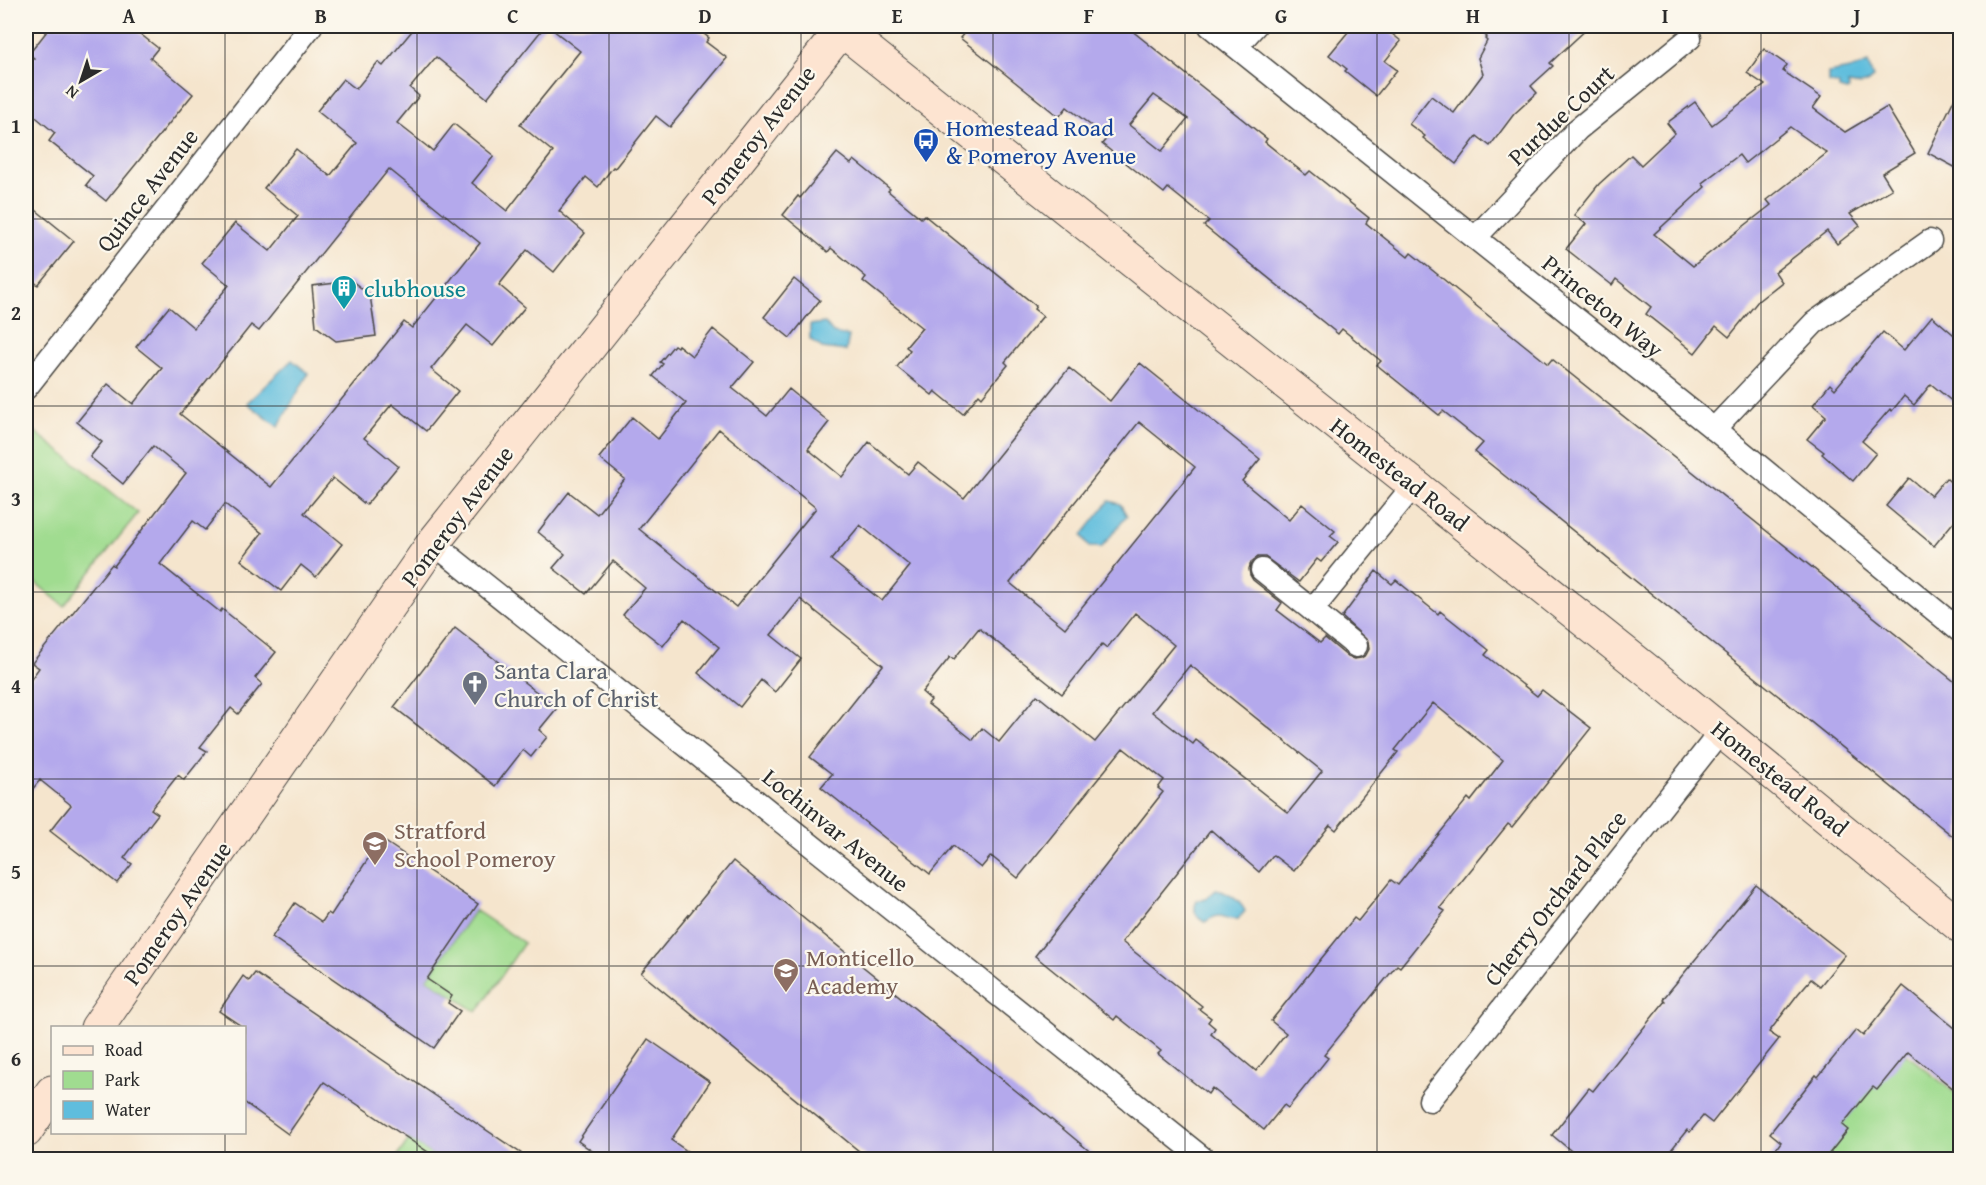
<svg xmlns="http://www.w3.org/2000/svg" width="1986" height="1185" font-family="'Gentium Book Plus',serif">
  <rect width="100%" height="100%" fill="#fbf7ec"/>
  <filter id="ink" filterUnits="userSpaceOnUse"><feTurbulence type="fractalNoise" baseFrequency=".0167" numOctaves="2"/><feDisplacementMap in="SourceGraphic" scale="12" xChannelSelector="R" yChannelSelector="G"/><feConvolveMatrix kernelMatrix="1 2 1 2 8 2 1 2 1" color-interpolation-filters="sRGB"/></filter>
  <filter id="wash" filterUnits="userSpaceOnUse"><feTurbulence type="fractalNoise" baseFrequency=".008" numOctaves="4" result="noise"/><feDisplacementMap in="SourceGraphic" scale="24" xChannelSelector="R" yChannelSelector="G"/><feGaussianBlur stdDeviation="1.35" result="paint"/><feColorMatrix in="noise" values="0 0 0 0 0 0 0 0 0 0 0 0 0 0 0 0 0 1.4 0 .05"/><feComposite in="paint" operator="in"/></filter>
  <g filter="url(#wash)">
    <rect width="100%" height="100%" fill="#f5e5cd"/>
    <g fill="#a0dc90" stroke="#66845e" stroke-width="1.5">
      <path d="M33 430 138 513 64 606 26 575V439Z"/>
      <path d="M475 910 524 943 477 1012 427 979Z"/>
      <path d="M1901 1050 1960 1097V1159L1814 1160Z"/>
      <path d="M409 1139 440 1160H395Z"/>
    </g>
    <g fill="#5fbddd" stroke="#457484" stroke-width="1.5">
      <path d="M1868 63 1873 77C1866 86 1860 86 1848 84L1849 89 1846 91 1839 89V85L1828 82V73L1855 68Z"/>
      <path d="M825 323 833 333 849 336 846 351 822 348 810 339V325Z"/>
      <path d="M292 360 308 373 307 376 278 427 247 403Z"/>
      <path d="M1109 501 1120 504 1127 516 1101 548 1097 547H1089L1082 535Z"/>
      <path d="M1216 890C1227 892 1240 900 1245 911L1238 919C1221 921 1225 909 1205 922 1196 918 1192 910 1197 901L1206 899Z"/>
    </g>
    <g id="blocks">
      <g fill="#b4a9ec" fill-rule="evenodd">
        <path d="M51 26H130L158 48 150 58 193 94 106 201 86 185 93 176 49 141 55 133 26 109V68L34 58 29 54Z"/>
        <path d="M416 26H545L487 98 436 57 410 88 419 96 397 123 433 151 454 124 494 156 472 183 507 211 553 152 520 125 580 51 548 26H694L709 38 706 42 727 58 670 127 656 116 615 168 613 167 598 187 586 177 559 211 585 233 554 272 527 250 499 285 525 307 493 346 467 325 431 369 458 391 426 431 392 404 364 438 398 466 366 505 333 478 304 513 342 544 316 577 301 565 281 591 241 560 262 533 225 504 205 530 193 521 160 564 220 612 222 609 276 652 255 678 262 684 238 714 231 708 200 747 207 751 184 780 178 775 151 809 158 814 124 858 132 864 117 883 50 831 71 805 40 780 26 797V686L39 668 32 663 112 564 114 566 186 473 153 446 123 484 90 457 102 442 77 422 108 384 133 404 162 368 136 347 169 307 194 328 229 285 202 263 235 223 270 251 298 216 264 188 296 149 330 176 357 143 317 111 343 79 356 89 378 62 383 66ZM389 169 480 243 412 328 404 322 271 487 180 414 251 325 259 331Z"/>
        <path d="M970 26H1126L1267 139 1265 142 1306 175 1310 171 1369 218 1366 223 1408 257 1411 253 1548 364 1552 359 1960 686V842L1475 452 1483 443 1443 411 1439 415 1377 365 1381 361 1342 329 1338 334 1204 226 1209 221 1168 188 1164 193 1102 144 1107 138 1067 107 1059 117 960 38ZM1154 95 1188 119 1162 151 1129 125Z"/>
        <path d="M1353 26H1382L1401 41 1385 61 1397 70 1376 96 1345 71 1347 69 1329 55Z"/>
        <path d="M1476 26H1590L1550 63 1553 66 1531 86 1537 93 1514 114 1490 146 1477 136 1456 164 1423 138 1425 136 1409 124 1431 96 1454 113 1483 74 1478 58 1487 41 1485 39 1487 37Z"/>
        <path d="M1764 49 1787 65 1783 71 1821 97 1813 108 1845 132 1887 107 1915 153 1882 173 1892 189 1850 214 1860 226 1837 244 1827 231 1775 272 1782 282 1758 301 1729 337 1716 326 1695 353 1646 314 1651 307 1616 279 1612 285 1566 249 1586 224 1574 215 1599 184 1631 155 1641 165 1675 133 1667 123 1695 102 1712 125 1765 85 1747 73ZM1790 127 1827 153 1767 200 1771 205 1693 266 1654 234 1705 187 1702 183 1739 155 1745 163Z"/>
        <path d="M1960 87V170L1928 153Z"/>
        <path d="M837 153 851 164 854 160 890 189 888 191 921 218 924 215 1036 306 1034 309 1043 316 1005 362 1008 365 982 397 979 394 963 414 935 391 932 395 897 367 910 350 906 347 922 328 863 281 866 277 831 248 828 252 783 215 798 196 800 198Z"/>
        <path d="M26 202 74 241 38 285 26 275Z"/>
        <path d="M794 279 820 300 790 338 764 317Z"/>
        <path d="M352 281 370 295 376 336 336 341 316 326 312 286Z"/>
        <path d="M1932 316 1960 340V408L1931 384 1914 405 1904 396 1892 411 1890 409 1862 441 1876 453 1853 481 1822 454 1824 452 1807 439 1826 416 1813 405 1830 384 1835 389 1883 332 1904 350Z"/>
        <path d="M713 329 754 362 732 388 751 403 767 416 789 389 829 422 808 449 842 477 869 442 908 474 918 462 964 498 1069 368 1110 401 1140 363 1260 459 1242 481 1289 520 1302 504 1335 531 1330 536 1338 542 1321 562 1317 559 1299 582 1265 557H1258L1251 562 1249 569 1250 575 1253 580 1282 603 1277 610 1320 643 1325 638 1348 657 1354 659 1361 658 1366 655 1369 649 1368 641 1342 617 1376 571 1392 584 1396 580 1438 614 1440 611 1489 650 1485 655 1537 696 1542 690 1591 728 1512 827 1508 824 1440 908 1445 911 1400 967 1397 965 1324 1055 1328 1058 1288 1108 1284 1105 1264 1130 1212 1088 1208 1094 1158 1054 1161 1051 1117 1016 1114 1020 1035 956 1163 792 1158 788 1164 780 1123 748 1018 878 991 856 981 868 953 846 930 874 821 787 832 774 810 757 883 665 800 599 771 635 801 659 775 692 761 680 740 707 698 673 719 647 684 619 663 646 623 615 645 588 613 561 586 594 553 568 565 554 538 532 569 492 597 514 625 479 599 458 632 417 658 439 686 403 653 376 663 364 660 362 674 345 677 347 678 345 692 356ZM1139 422 1195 467 1065 628 1010 583ZM719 429 816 508 736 607 639 529ZM860 525 910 566 882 601 831 560ZM1135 613 1174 645 1095 742 1037 695 999 742 982 728 973 740 928 704 931 700 922 692 950 657 954 659 979 628 1062 694 1102 644 1107 648ZM1190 665 1322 771 1288 813 1196 740 1193 744 1152 712ZM1433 703 1503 760 1471 801 1468 798 1398 885 1391 880 1358 921 1354 918 1271 1021 1286 1033 1256 1071 1211 1034 1215 1028 1208 1022 1211 1018 1199 1009 1202 1006 1122 942 1211 830 1259 872 1273 855 1294 871 1330 825 1336 830 1398 752 1395 750Z"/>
        <path d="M1909 478 1931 496 1946 478 1960 491V514L1934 546 1886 506Z"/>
        <path d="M455 628 557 708 539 730 547 737 531 757 523 750 495 786 394 707Z"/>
        <path d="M381 839 478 904 427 979 452 996 448 1003 460 1011 434 1048 272 937 295 903 322 922 328 913 331 915Z"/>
        <path d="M733 861 1063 1129 1100 1160H870L641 973Z"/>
        <path d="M1756 885 1845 955 1820 986 1811 979 1798 994 1769 1032 1779 1039 1712 1123 1703 1116 1690 1132 1687 1130 1663 1160H1582L1552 1135 1589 1088 1593 1091 1665 1001 1663 999Z"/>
        <path d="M255 973 412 1080 531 1160H440L324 1082 288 1134 244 1102V1028L219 1011 243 976 249 981Z"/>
        <path d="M1903 986 1960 1032V1094L1908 1052 1877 1090 1873 1087 1842 1125 1848 1130 1824 1160H1768L1781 1142 1770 1133 1816 1075 1818 1077 1856 1030 1863 1036Z"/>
        <path d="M648 1039 710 1082 671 1140 700 1160H605L578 1141Z"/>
      </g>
    </g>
  </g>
  <g filter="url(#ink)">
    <use href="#blocks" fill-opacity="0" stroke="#494743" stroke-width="1.5"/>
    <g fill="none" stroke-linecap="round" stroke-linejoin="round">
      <defs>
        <g id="street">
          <path d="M1210 26 1714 429 1960 631"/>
          <path d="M1237 46 1255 26"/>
          <path d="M1475 238 1578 129 1690 38"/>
          <path d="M26 388 311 26"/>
          <path d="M1714 429 1814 323 1930 241"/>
          <path d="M433 543 1205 1160"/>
          <path d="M1262 570 1312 610"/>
          <path d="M1356 646 1312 610 1414 485"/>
          <path d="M1430 1100 1722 730"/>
        </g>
        <g id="secondary">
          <path d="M837 26 1649 672 1960 926"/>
          <path d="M97 1028 433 543 845 26"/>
          <path d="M26 1131 52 1092"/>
        </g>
      </defs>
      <use href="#street" stroke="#494743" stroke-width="25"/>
      <use href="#secondary" stroke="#494743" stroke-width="35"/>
      <use href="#street" stroke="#fff" stroke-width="22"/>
      <use href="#secondary" stroke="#fde4d1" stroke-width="33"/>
    </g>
  </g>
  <path fill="none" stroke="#2b2b2b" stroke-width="1.5" stroke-opacity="0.55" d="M225 26V1028M417 26V1160M609 26V1160M801 26V1160M993 26V1160M1185 26V1160M1377 26V1160M1569 26V1160M1761 26V1160M26 219H1960M26 406H1960M26 592H1960M26 779H1960M26 966H1960M225 1132V1160"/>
  <defs>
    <symbol id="bus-pin" viewBox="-11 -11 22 30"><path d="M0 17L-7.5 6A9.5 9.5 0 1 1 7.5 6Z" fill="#1a4fb4" stroke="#fbf7ec"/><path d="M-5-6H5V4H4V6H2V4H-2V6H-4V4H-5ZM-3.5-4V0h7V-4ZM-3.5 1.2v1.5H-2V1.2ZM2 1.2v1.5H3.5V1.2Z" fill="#fff"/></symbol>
    <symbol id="building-pin" viewBox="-11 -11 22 30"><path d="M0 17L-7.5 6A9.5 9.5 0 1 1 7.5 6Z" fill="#0f9aa8" stroke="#fbf7ec"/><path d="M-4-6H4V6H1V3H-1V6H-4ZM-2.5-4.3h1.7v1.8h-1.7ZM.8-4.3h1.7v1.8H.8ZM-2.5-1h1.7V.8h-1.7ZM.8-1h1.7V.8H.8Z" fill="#fff"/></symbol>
    <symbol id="church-pin" viewBox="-11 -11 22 30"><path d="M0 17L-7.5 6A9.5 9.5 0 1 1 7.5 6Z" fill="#6b7280" stroke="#fbf7ec"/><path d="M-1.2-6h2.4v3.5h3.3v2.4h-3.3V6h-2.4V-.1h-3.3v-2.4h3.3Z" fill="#fff"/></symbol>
    <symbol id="school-pin" viewBox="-11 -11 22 30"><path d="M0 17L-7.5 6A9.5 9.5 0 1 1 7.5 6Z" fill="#8d6e63" stroke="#fbf7ec"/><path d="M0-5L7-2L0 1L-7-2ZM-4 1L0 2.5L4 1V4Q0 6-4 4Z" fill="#fff"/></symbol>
  </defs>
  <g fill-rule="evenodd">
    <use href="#bus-pin" x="911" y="126" width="30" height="40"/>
    <use href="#building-pin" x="329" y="273" width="30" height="40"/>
    <use href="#church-pin" x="460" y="669" width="30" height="40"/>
    <use href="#school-pin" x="360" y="829" width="30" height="40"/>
    <use href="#school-pin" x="771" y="956" width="30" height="40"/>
  </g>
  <g text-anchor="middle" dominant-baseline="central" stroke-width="4.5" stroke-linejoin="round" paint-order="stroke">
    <g font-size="24" fill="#2b2b2b" stroke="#fbf7ec">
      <text transform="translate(1561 115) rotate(-43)">Purdue Court</text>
      <text transform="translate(758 135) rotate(-52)">Pomeroy Avenue</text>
      <text transform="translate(147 190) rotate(-52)">Quince Avenue</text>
      <text transform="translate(1603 306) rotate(39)">Princeton Way</text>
      <text transform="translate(1400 474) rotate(38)">Homestead Road</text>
      <text transform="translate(457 516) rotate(-53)">Pomeroy Avenue</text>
      <text transform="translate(1780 778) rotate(39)">Homestead Road</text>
      <text transform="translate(836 830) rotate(39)">Lochinvar Avenue</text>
      <text transform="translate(1555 898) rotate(-52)">Cherry Orchard Place</text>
      <text transform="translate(177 913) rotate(-55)">Pomeroy Avenue</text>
    </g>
    <g font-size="24" fill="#164399" stroke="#fbf7ec" text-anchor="start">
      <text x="946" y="127">Homestead Road<tspan x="946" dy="28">&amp; Pomeroy Avenue</tspan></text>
    </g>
    <g font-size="24" fill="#0d838f" stroke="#fbf7ec" text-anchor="start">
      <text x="364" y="288">clubhouse</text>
    </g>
    <g font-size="24" fill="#5b616d" stroke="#fbf7ec" text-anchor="start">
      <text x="494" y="670">Santa Clara<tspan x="494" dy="28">Church of Christ</tspan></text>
    </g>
    <g font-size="24" fill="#785e54" stroke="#fbf7ec" text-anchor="start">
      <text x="394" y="830">Stratford<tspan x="394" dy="28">School Pomeroy</tspan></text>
      <text x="806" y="957">Monticello<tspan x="806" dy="28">Academy</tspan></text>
    </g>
  </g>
  <rect width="1986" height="1185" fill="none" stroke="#fbf7ec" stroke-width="66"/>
  <rect x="51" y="1026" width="195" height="108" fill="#fbf7ec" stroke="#a8a59f" stroke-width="1.5"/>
  <rect x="63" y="1046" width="30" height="9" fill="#fde4d1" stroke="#a8a59f" stroke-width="1.5"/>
  <text x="105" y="1056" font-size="18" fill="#2b2b2b">Road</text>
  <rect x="63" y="1071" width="30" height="18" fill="#a0dc90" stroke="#a8a59f" stroke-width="1.5"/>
  <text x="105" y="1086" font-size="18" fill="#2b2b2b">Park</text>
  <rect x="63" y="1101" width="30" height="18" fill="#5fbddd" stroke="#a8a59f" stroke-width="1.5"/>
  <text x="105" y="1116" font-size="18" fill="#2b2b2b">Water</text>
  <g transform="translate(81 81) rotate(219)" stroke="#fbf7ec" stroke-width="4.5" paint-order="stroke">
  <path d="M0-4.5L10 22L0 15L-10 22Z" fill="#2b2b2b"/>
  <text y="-9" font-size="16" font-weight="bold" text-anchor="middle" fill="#2b2b2b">N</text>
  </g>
  <rect x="33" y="33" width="1920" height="1119" fill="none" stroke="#2b2b2b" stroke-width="2"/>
  <g font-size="20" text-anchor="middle" font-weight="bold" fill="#2b2b2b">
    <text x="129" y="23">A</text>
    <text x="321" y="23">B</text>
    <text x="513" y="23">C</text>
    <text x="705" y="23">D</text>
    <text x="897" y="23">E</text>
    <text x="1089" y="23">F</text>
    <text x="1281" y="23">G</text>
    <text x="1473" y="23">H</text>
    <text x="1665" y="23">I</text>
    <text x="1857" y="23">J</text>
    <text x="16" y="133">1</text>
    <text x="16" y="320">2</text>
    <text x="16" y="506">3</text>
    <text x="16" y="693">4</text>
    <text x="16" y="879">5</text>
    <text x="16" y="1066">6</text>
  </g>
</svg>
